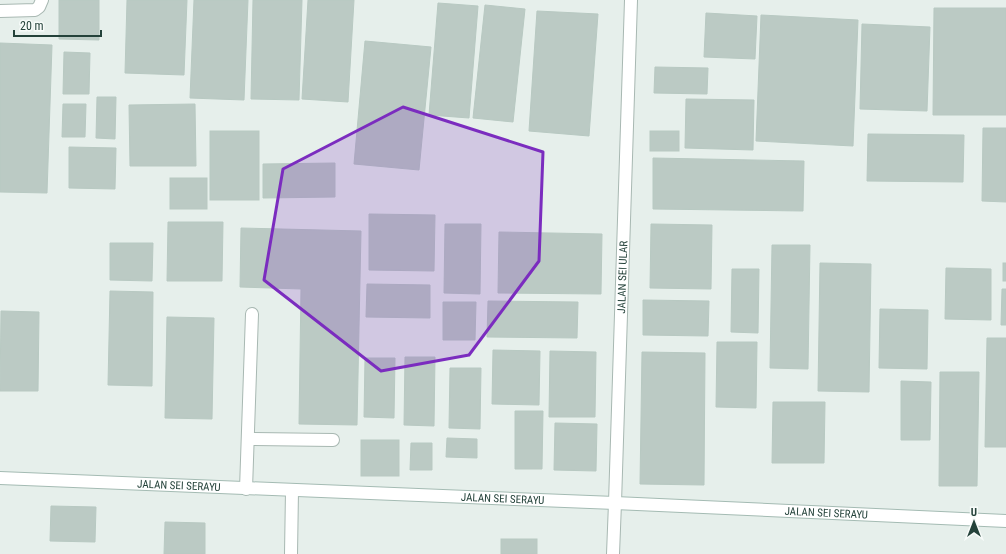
<svg xmlns="http://www.w3.org/2000/svg" width="1006" height="554" font-family="'Roboto Condensed',sans-serif">
  <rect width="100%" height="100%" fill="#e6efeb"/>
  <g fill="#bbcac4" stroke="#b8c9c2">
    <path d="M59 0H99V40L59 39Z"/>
    <path d="M127 0H187L184 75 125 73Z"/>
    <path d="M194 0H248L244 100 190 98Z"/>
    <path d="M253 0H302L299 100 251 99Z"/>
    <path d="M308 0H354L348 102 302 99Z"/>
    <path d="M438 3 478 6 469 118 429 115Z"/>
    <path d="M485 5 525 9 513 122 473 118Z"/>
    <path d="M934 8H1006V115H933Z"/>
    <path d="M537 11 598 14 589 136 529 131Z"/>
    <path d="M706 13 757 16 755 59 704 57Z"/>
    <path d="M761 15 858 20 853 146 756 141Z"/>
    <path d="M862 24 930 27 927 111 860 109Z"/>
    <path d="M365 41 431 47 419 170 354 164Z"/>
    <path d="M0 43 52 45 47 193 0 192Z"/>
    <path d="M64 52 90 53 89 94H63Z"/>
    <path d="M655 67 708 68 707 94 654 93Z"/>
    <path d="M97 97H116L115 139 96 138Z"/>
    <path d="M686 99 754 100 753 150 685 148Z"/>
    <path d="M63 104H86L85 137H62Z"/>
    <path d="M195 104 196 166H130L129 105Z"/>
    <path d="M983 128H1006V202L982 201Z"/>
    <rect x="210" y="131" width="49" height="69"/>
    <rect x="650" y="131" width="29" height="20"/>
    <path d="M868 134 964 135 963 182 867 181Z"/>
    <path d="M69 147 116 148 115 189 69 188Z"/>
    <path d="M653 158 804 161 803 211 653 209Z"/>
    <path d="M335 163V197L263 198V164Z"/>
    <rect x="170" y="178" width="37" height="31"/>
    <path d="M369 214 435 215 434 271 369 270Z"/>
    <path d="M168 222H223L222 281H167Z"/>
    <path d="M445 224H481L480 294 444 293Z"/>
    <path d="M651 224 712 225 711 289 650 288Z"/>
    <path d="M241 228 361 231 357 425 299 424 301 289 240 287Z"/>
    <path d="M499 232 602 234 601 294 498 293Z"/>
    <path d="M110 243H153L152 281 110 280Z"/>
    <path d="M772 245H810L808 369 770 368Z"/>
    <path d="M820 263 871 264 869 392 818 391Z"/>
    <rect x="1003" y="263" width="3" height="18"/>
    <path d="M946 268 991 269V320L945 319Z"/>
    <path d="M732 269H759L758 333 731 332Z"/>
    <path d="M367 284 430 285V318L366 317Z"/>
    <path d="M1002 289H1006V325H1001Z"/>
    <path d="M110 291 153 292 152 386 108 385Z"/>
    <path d="M643 300 709 301 708 336 643 335Z"/>
    <path d="M488 301 578 302 577 338 487 337Z"/>
    <path d="M443 302H476L475 340H443Z"/>
    <path d="M880 309 928 310 927 369 879 368Z"/>
    <path d="M1 311 39 312 38 391H0Z"/>
    <path d="M167 317 214 318 212 419 165 418Z"/>
    <path d="M987 338H1006V447H985Z"/>
    <path d="M717 342H757L756 408 716 407Z"/>
    <path d="M493 350 540 351 539 405 492 404Z"/>
    <path d="M550 351 596 352 595 417H549Z"/>
    <path d="M642 352 705 353 704 485 640 484Z"/>
    <path d="M405 357H435L434 426 404 425Z"/>
    <path d="M365 358H395L394 418 364 417Z"/>
    <path d="M450 368H481L480 429 449 428Z"/>
    <path d="M940 372H979L977 486H939Z"/>
    <path d="M901 381 931 382 930 440H901Z"/>
    <path d="M773 402H825L824 463H772Z"/>
    <path d="M515 411H543L542 469H515Z"/>
    <path d="M555 423 597 424 596 471 554 470Z"/>
    <path d="M447 438 477 439V458L446 457Z"/>
    <rect x="361" y="440" width="38" height="36"/>
    <path d="M411 443H432V470H410Z"/>
    <path d="M51 506 96 507 95 542 50 541Z"/>
    <path d="M165 522 205 523V554H164Z"/>
    <rect x="501" y="539" width="36" height="15"/>
  </g>
  <g fill="none" stroke-linecap="round" stroke-linejoin="round">
    <defs>
      <g id="lane">
        <path d="M0 11 35 10 39 7 42 0"/>
        <path d="M248 439 333 440"/>
        <path d="M246 489 252 314"/>
      </g>
      <g id="street">
        <path d="M291 554 292 491"/>
        <path id="s1" d="M613 554 615 503 631 0"/>
      </g>
      <g id="secondary">
        <path id="s2" d="M0 478 615 503 1006 521"/>
      </g>
    </defs>
    <use href="#lane" stroke="#a8b8b2" stroke-width="14"/>
    <use href="#street" stroke="#a8b8b2" stroke-width="14"/>
    <use href="#secondary" stroke="#a4bbb3" stroke-width="14"/>
    <use href="#lane" stroke="#fff" stroke-width="12"/>
    <use href="#street" stroke="#fff" stroke-width="12"/>
    <use href="#secondary" stroke="#fff" stroke-width="12"/>
  </g>
  <path fill="#7b2cbf" fill-opacity="0.2" stroke="#7b2cbf" stroke-width="3" stroke-linejoin="round" d="M403 107 543 152 539 261 469 355 381 371 264 280 283 169Z"/>
  <g text-anchor="middle" dominant-baseline="central" stroke-width="4" stroke-linejoin="round" paint-order="stroke">
    <g font-size="11" fill="#24423a" stroke="#f7fbf9">
      <text stroke="none"><textPath href="#s1" startOffset="277">JALAN SEI ULAR</textPath></text>
      <text stroke="none"><textPath href="#s2" startOffset="179">JALAN SEI SERAYU</textPath></text>
      <text stroke="none"><textPath href="#s2" startOffset="503">JALAN SEI SERAYU</textPath></text>
      <text stroke="none"><textPath href="#s2" startOffset="827">JALAN SEI SERAYU</textPath></text>
    </g>
  </g>
  <g transform="translate(974 522)" stroke="#f7fbf9" stroke-width="3" paint-order="stroke">
  <path d="M0-3L7 15L0 10L-7 15Z" fill="#24423a"/>
  <text y="-6" font-size="11" font-weight="bold" text-anchor="middle" fill="#24423a">U</text>
  </g>
  <path d="M14 30v6h87v-6" fill="none" stroke="#24423a" stroke-width="2"/>
  <text x="20" y="30" font-size="12" fill="#24423a" stroke="#f7fbf9" stroke-width="3" paint-order="stroke">20 m</text>
</svg>
